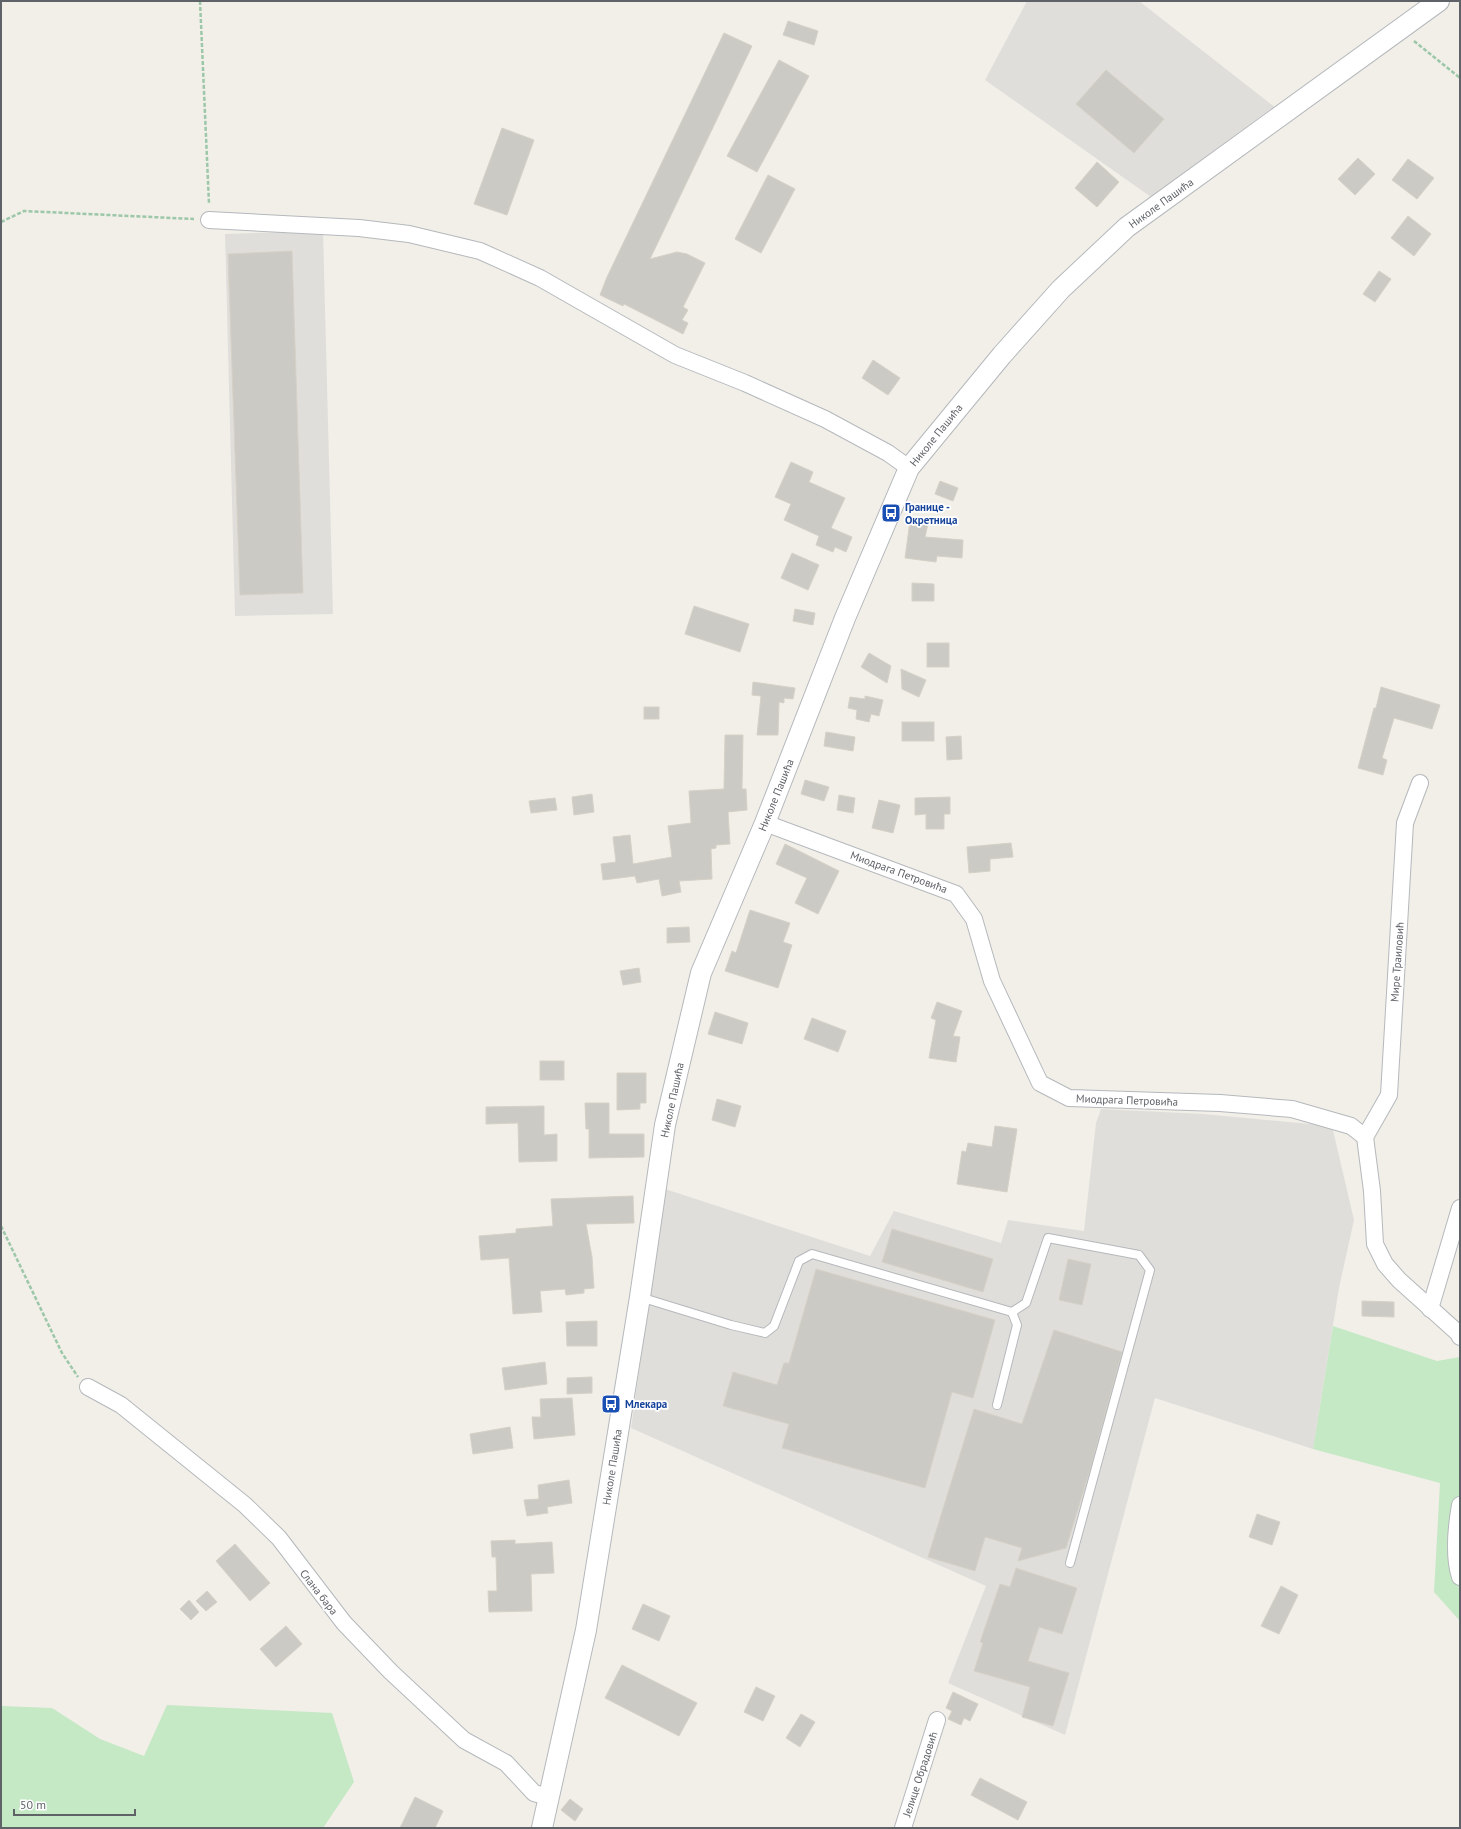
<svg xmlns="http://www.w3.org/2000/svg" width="1461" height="1829" font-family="'PT Sans',sans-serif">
  <rect width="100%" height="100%" fill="#f1efe8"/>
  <g fill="#e0deda">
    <path d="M1027 1H1139L1276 108 1151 197 985 80Z"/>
    <path d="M323 231 333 614 235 616 225 234Z"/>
    <path d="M1101 1109 1203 1114 1332 1126 1354 1220 1339 1288 1313 1449 1155 1398 1065 1735 948 1683 986 1586 631 1428 665 1189 870 1256 894 1211 1001 1243 1008 1220 1084 1231 1096 1123Z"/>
  </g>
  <g fill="#c5e8c5">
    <path d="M1333 1326 1437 1361 1460 1357V1621L1434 1592 1440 1483 1313 1449Z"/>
    <path d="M167 1705 332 1713 354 1782 323 1828H1V1706L52 1708 100 1739 144 1756Z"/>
  </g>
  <g fill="#cccac5" stroke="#d6d1c6">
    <path d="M788 21 818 31 814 45 783 35Z"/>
    <path d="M724 33 752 46 650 259 677 252 687 254 705 263 683 307 688 310 682 320 688 323 683 334 624 304 623 306 600 295 607 277Z"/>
    <path d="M779 60 809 76 757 172 727 156Z"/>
    <path d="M1106 70 1164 119 1134 153 1076 104Z"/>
    <path d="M502 128 534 140 507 215 474 204Z"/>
    <path d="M1358 158 1375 174 1355 195 1338 179Z"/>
    <path d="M1408 159 1434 178 1417 199 1392 180Z"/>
    <path d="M1097 162 1119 182 1097 207 1075 188Z"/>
    <path d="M768 175 795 189 761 253 735 239Z"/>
    <path d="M1408 216 1431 234 1414 256 1391 238Z"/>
    <path d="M292 251 303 593 240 595 228 254Z"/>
    <path d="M1379 271 1391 279 1375 302 1363 294Z"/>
    <path d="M873 360 900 378 888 395 862 378Z"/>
    <path d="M791 462 813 472 809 482 845 498 831 528 852 537 846 552 835 547 833 552 816 545 819 536 784 520 791 504 775 497Z"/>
    <path d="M940 481 958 488 953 501 935 494Z"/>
    <path d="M910 521 928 524 925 537 963 540 962 558 937 556 936 562 905 558Z"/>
    <path d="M792 553 819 565 808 590 781 578Z"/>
    <path d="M912 583 934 584V601H912Z"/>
    <path d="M694 606 749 624 740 652 685 634Z"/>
    <path d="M795 609 815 613 813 625 793 621Z"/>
    <rect x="927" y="643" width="22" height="24"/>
    <path d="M869 653 891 666 887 683 861 667Z"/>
    <path d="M901 669 926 680 919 697 902 689Z"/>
    <path d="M753 682 795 688 793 699 784 698V703L779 702 778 735H757L761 696 752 695Z"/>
    <path d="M1381 687 1440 705 1432 729 1394 718 1382 758 1387 760 1383 775 1358 768 1374 708H1376Z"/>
    <path d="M865 696 883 700 879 716 871 714 869 722 856 719 857 710 848 708 850 697 865 699Z"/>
    <rect x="644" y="707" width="15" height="12"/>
    <rect x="902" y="722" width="32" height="19"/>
    <path d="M826 732 855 737 853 751 824 746Z"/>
    <path d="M725 735H743L742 789H746L747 810 728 812 730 844 716 845V848L711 849 712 879 679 881 681 892 662 896 659 879 637 883 635 876 603 880 601 864 616 862 613 837 630 835 633 864 672 857 668 826 691 823 689 791 724 789Z"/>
    <path d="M961 736 962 759 947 760 946 737Z"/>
    <path d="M805 780 829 787 824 801 801 794Z"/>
    <path d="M592 794 594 812 574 815 572 797Z"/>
    <path d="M839 795 855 798 853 813 837 810Z"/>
    <path d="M950 797V814H944V829H926V814L915 815V798Z"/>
    <path d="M555 798 557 810 531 813 529 801Z"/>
    <path d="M879 800 900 805 893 833 872 828Z"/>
    <path d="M1011 843 1013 857 990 859V871L969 873 967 847Z"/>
    <path d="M785 844 839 871 818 914 795 903 807 878 776 864Z"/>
    <path d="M750 910 790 923 783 942 792 945 778 988 725 971 732 951 736 953Z"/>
    <path d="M689 927 690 942 667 943V928Z"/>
    <path d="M639 968 641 982 623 985 620 971Z"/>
    <path d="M937 1002 962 1011 953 1036 960 1037 956 1062 929 1058 936 1020 931 1018Z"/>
    <path d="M715 1012 748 1023 742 1044 708 1034Z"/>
    <path d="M812 1018 846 1031 838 1052 804 1039Z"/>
    <rect x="540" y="1061" width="24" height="19"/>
    <path d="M617 1073H646V1103H640V1109L617 1110Z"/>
    <path d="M717 1099 741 1106 735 1127 712 1120Z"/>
    <path d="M585 1103H609V1134H644V1157L589 1158V1129H586Z"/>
    <path d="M544 1106V1135L557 1134V1161L519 1162 518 1123 486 1124V1107Z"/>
    <path d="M995 1126 1017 1129 1007 1192 957 1184 962 1151 966 1152 968 1143 992 1147Z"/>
    <path d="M633 1196 634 1223 586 1224 592 1257 594 1288 584 1289V1293L566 1295 565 1289 540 1291 542 1312 513 1314 509 1258 481 1260 479 1236 516 1233V1229L553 1226 551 1199Z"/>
    <path d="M892 1229 993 1259 983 1292 882 1262Z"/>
    <path d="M1068 1259 1091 1264 1082 1305 1059 1300Z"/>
    <path d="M816 1269 995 1320 973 1398 952 1392 925 1488 782 1448 789 1424 723 1406 733 1372 777 1385 784 1363H789Z"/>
    <path d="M1362 1301 1394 1302V1317L1362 1316Z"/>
    <path d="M597 1321V1346H567L566 1322Z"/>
    <path d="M1054 1330 1122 1352 1090 1470 1066 1548 1018 1561 1022 1548 985 1537 975 1571 928 1557 974 1409 1022 1424Z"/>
    <path d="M545 1362 547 1384 505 1390 502 1368Z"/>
    <path d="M592 1377V1393L567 1394V1378Z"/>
    <path d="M572 1398 575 1435 534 1439 532 1417H541L540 1399Z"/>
    <path d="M510 1427 513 1448 473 1454 470 1434Z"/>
    <path d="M569 1480 572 1503 547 1507 548 1513 527 1516 524 1500 539 1499 538 1485Z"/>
    <path d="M1257 1514 1280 1522 1272 1545 1249 1537Z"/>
    <path d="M515 1540V1544L552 1542 554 1573 531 1574 532 1611 489 1612 488 1591H497L496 1557H492L491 1541Z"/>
    <path d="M235 1544 270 1583 250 1601 216 1561Z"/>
    <path d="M1016 1568 1077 1588 1062 1634 1039 1627 1028 1661 1069 1673 1053 1726 1022 1717 1030 1687 974 1671 983 1643 980 1642 1000 1584 1010 1587Z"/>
    <path d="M1281 1586 1298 1595 1279 1634 1261 1626Z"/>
    <path d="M207 1591 217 1602 206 1611 196 1601Z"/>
    <path d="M189 1600 199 1612 191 1620 180 1609Z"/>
    <path d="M643 1604 670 1616 659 1641 632 1629Z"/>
    <path d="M286 1626 302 1644 276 1667 260 1649Z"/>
    <path d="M622 1665 697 1703 679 1736 605 1698Z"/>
    <path d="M756 1687 775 1696 763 1721 744 1712Z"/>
    <path d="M953 1692 978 1704 970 1721 964 1718 961 1725 948 1719 952 1711 946 1708Z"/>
    <path d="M801 1714 815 1722 800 1747 786 1738Z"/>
    <path d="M980 1778 1027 1802 1018 1820 971 1795Z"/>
    <path d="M415 1797 443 1811 435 1828H400Z"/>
    <path d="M570 1799 583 1809 575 1821 561 1810Z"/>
  </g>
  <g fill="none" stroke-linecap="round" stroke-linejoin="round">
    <defs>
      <g id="service">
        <path d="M640 1297 731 1325 765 1333 774 1326 799 1261 812 1254 1012 1312 1017 1325 997 1405"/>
        <path d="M1012 1312 1026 1303 1048 1238 1139 1255 1150 1270 1070 1563"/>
      </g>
      <g id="minor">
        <path d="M209 220 359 228 409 234 480 251 540 278 675 355 745 383 825 419 888 453 909 468"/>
        <path d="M765 823 956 894 974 919 992 981 1040 1083 1069 1098 1220 1103 1292 1109 1351 1126 1365 1137 1372 1191 1375 1244 1385 1264 1399 1280 1458 1333 1460 1337"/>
        <path d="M1365 1137 1389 1095 1405 823 1420 783"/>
        <path d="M1430 1309 1460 1208"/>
        <path d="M88 1387 121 1405 245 1505 279 1538 344 1623 391 1672 464 1740 506 1763 534 1793 548 1797"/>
        <path d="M1460 1505C1456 1528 1453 1555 1460 1577"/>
        <path d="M903 1828 937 1720"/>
      </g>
      <path id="tertiary" d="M542 1828 586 1630 640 1297 665 1125 701 973 765 823 845 618 909 468 1002 355 1061 289 1127 227 1439 1"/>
    </defs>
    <use href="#service" stroke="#b5b8bc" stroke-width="10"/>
    <use href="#minor" stroke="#b5b8bc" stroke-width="18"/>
    <use href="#tertiary" stroke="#b5b8bc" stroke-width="22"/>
    <g stroke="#9cc7a9" stroke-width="2.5" stroke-dasharray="4 2" stroke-linecap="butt">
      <path d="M200 1 209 204"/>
      <path d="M1414 41 1460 78"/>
      <path d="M1 222 24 211 194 219"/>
      <path d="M1 1226 62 1353 78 1377"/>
    </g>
    <use href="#service" stroke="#fff" stroke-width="8"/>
    <use href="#minor" stroke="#fff" stroke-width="16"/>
    <use href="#tertiary" stroke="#fff" stroke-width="20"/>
  </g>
  <defs>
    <symbol id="bus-square" viewBox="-11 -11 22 22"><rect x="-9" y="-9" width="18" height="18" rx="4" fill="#1a4fb4" stroke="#fff"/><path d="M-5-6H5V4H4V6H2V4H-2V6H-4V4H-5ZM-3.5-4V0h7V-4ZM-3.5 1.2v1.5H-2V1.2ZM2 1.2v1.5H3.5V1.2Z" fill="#fff"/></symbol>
  </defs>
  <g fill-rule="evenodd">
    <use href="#bus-square" x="880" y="502" width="22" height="22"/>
    <use href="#bus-square" x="600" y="1393" width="22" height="22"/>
  </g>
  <g text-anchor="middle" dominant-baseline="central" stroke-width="3.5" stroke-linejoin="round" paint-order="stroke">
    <g font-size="11" fill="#5f6368" stroke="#fff">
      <text transform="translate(1161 203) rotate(-36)">Николе Пашића</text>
      <text transform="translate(936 435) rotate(-51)">Николе Пашића</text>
      <text transform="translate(776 795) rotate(-68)">Николе Пашића</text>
      <text transform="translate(899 872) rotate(20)">Миодрага Петровића</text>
      <text transform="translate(1397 962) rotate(-86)">Мире Траиловић</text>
      <text transform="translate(672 1100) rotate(-78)">Николе Пашића</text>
      <text transform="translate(1127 1100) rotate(2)">Миодрага Петровића</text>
      <text transform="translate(612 1467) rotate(-81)">Николе Пашића</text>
      <text transform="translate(319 1592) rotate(52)">Слана бара</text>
      <text transform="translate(920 1774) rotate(-72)">Јелице Обрадовић</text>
    </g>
    <g font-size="11" font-weight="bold" fill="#164399" stroke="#fff" text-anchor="start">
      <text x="905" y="507">Границе -<tspan x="905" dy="13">Окретница</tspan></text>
      <text x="625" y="1404">Млекара</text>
    </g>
  </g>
  <rect width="1461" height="1829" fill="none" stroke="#5f6368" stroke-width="4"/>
  <path d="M14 1809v6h121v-6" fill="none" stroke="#5f6368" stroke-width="2"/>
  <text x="20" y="1809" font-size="12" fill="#5f6368" stroke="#ffffff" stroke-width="3" paint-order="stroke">50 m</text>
</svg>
